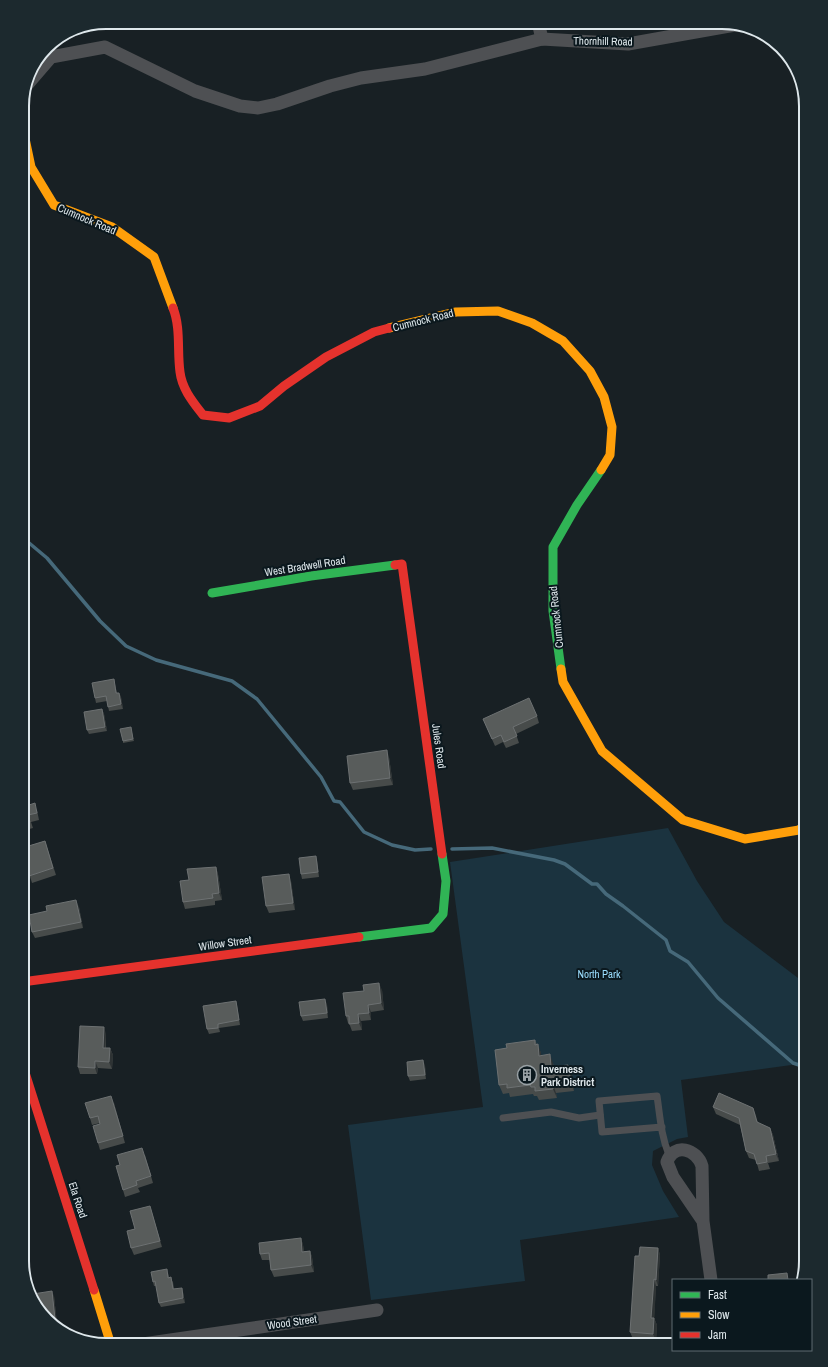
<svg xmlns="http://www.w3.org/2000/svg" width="828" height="1367" font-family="'Archivo Narrow',sans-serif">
  <rect width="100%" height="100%" fill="#182024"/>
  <path fill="#1b333f" d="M668 828 697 881 724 922 806 984V1063L681 1080 688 1137 677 1139 653 1151 652 1165 663 1191 679 1217 520 1240 525 1281 371 1300 348 1125 483 1107 450 862Z"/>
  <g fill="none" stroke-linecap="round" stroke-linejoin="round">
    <g stroke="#46697a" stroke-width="3.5">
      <path d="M22 537 47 558 100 621 126 646 156 660 232 681 257 699 321 777 334 801 340 802 364 832 392 845 415 850 431 849"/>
      <path d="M452 849 492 848 554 860 565 864 592 884H597L606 894 623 906 666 940 670 951 688 962 718 998 793 1063 799 1065 806 1072"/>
    </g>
    <g stroke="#4e5053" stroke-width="7">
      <path d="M503 1118 551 1112 579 1118 600 1115"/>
      <path d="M662 1127 602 1132 599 1101 657 1096C660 1116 661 1136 669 1155"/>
    </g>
    <g stroke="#4e5053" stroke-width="13">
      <path d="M538 22 542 39"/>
      <path d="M26 86 51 57 105 47 195 91 240 106 258 108 277 104 330 86 361 78 425 69 542 39 628 44 735 25"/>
      <path d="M703 1221 673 1177 667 1162C674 1142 697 1149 702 1166L703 1221 711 1280"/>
      <path d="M136 1345 377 1310"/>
    </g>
    <g stroke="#30b455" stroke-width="9">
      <path d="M212 593 311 576 395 565"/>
      <path d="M561 669 553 611V547L577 505 601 470"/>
      <path d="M359 937 431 928 443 914 446 881 442 854"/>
    </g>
    <g stroke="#ff9f0a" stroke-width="9">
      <path d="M23 97V129L31 167 54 205 112 227 154 257 173 308"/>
      <path d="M389 328 456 312 498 311 532 323 563 341 590 371 604 397 612 427 610 455 601 470"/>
      <path d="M561 669 563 682 602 751 683 820 745 839 799 830 806 824"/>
      <path d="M94 1290 111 1345"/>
    </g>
    <g stroke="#e5322d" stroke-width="9">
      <path d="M173 308C181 328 177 351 180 372 182 389 193 402 203 415L229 418 260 406 284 386 326 357 374 332 389 328"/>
      <path d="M395 565 402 564 442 854"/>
      <path d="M22 982 359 937"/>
      <path d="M22 1063 94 1290"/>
    </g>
  </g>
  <g fill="#474b4a">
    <path d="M114 679 115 684 117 693H119L121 697 123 709 109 711 107 701 96 703 95 698Z"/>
    <path d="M102 709 104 714 107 731 89 734 87 730Z"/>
    <path d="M537 716 539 723 516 734 519 743 506 748 503 742 495 746 483 719Z"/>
    <path d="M131 729 134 741 123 743V741Z"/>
    <path d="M389 757 393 785 353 790 350 783Z"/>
    <path d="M22 802H25L26 806 37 810 39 820 31 822 33 828 22 831Z"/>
    <path d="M45 841 56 875 32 883 27 867 22 868V848Z"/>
    <path d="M317 860 319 877 302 879 301 874Z"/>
    <path d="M216 867 218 874 222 900 215 901V905L185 909 183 902 189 880Z"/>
    <path d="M291 881 295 910 269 913 266 906Z"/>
    <path d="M79 907 83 928 35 938 32 932 47 911Z"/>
    <path d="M382 990 384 1010 371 1012V1020L361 1021 362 1030 352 1031 349 1023H348L346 1016Z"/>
    <path d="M236 1001 237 1005 240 1025 219 1028 220 1032 209 1034 207 1029Z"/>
    <path d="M327 1004 328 1018 303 1021 301 1016Z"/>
    <path d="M106 1034V1048H110L113 1055 112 1069 98 1068 97 1074H80L78 1067Z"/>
    <path d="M535 1040 541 1053V1056L553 1063 554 1067 572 1074 574 1091 556 1093 557 1098 539 1100 537 1096H534L533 1094 510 1097 509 1093 503 1094 499 1085 507 1048Z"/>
    <path d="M425 1065 426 1079 410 1081 408 1076Z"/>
    <path d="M114 1103 125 1143 100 1150 98 1143 100 1123 92 1125 90 1118Z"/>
    <path d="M713 1107 753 1108 758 1123 770 1128 773 1135 779 1161 768 1163 770 1169 759 1171 756 1160 749 1158 746 1151 740 1125 716 1114Z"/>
    <path d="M145 1155 153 1183 138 1188 140 1192 125 1197 123 1190Z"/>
    <path d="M150 1206 162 1247 134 1255 131 1248 135 1229Z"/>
    <path d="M301 1238 303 1245 304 1251H310L312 1257 314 1272 274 1277 271 1270 270 1260H262L260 1254Z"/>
    <path d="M658 1248 660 1255 658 1286H656L654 1318 657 1325 656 1341 633 1339 630 1332 639 1256Z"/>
    <path d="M168 1273 169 1277 173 1282 174 1289 183 1292 185 1303 161 1307 159 1303 156 1286H154L153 1282Z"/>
    <path d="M54 1296 57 1324H54L35 1303Z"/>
  </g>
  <g fill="#2e3334">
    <path d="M119 693 121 697 123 709 121 704Z"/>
    <path d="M102 709 104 714 107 731 105 727Z"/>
    <path d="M387 750 389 757 393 785 390 778Z"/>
    <path d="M216 867 218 874 222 900 219 893Z"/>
    <path d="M289 874 291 881 295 910 293 903Z"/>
    <path d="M76 900 79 907 83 928 81 922Z"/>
    <path d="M379 983 382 990 384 1010 381 1003Z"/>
    <path d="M325 999 327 1004 328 1018 327 1013Z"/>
    <path d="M368 1005 371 1012V1020L369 1013Z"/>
    <path d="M358 1014 361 1021 362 1030 359 1023Z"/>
    <path d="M104 1027 106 1034 105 1055 103 1048Z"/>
    <path d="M538 1044 541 1053 543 1065 539 1056Z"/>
    <path d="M110 1048 113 1055 112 1069 109 1062Z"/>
    <path d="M550 1054 553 1063 555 1076 551 1067Z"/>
    <path d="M423 1060 425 1065 426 1079 425 1075Z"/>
    <path d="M95 1061 98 1068 97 1074 95 1068Z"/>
    <path d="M568 1065 572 1074 574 1091 571 1082Z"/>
    <path d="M553 1084 556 1093 557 1098 553 1089Z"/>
    <path d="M111 1096 114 1103 125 1143 123 1136Z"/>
    <path d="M753 1108 756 1115 759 1129Z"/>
    <path d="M770 1128 773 1135 779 1161 776 1154Z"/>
    <path d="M150 1206 152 1212 162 1247 160 1241Z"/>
    <path d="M301 1238 303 1245 305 1259 302 1252Z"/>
    <path d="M658 1248 660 1255 658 1286 656 1280Z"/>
    <path d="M310 1251 312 1257 314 1272 311 1265Z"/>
    <path d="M654 1279 656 1286 654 1325 651 1318Z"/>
    <path d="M182 1288 183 1292 185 1303 183 1298Z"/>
    <path d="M52 1291 54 1296 57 1324 55 1319Z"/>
    <path d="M654 1318 657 1325 656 1341 653 1334Z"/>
  </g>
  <g fill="#585c5b" stroke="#6d7172">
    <path d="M114 679 116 693H119L121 704 108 707 106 696 95 698 92 683Z"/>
    <path d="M529 698 537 716 513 727 517 736 504 742 501 735 492 739 483 719Z"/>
    <path d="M102 709 105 727 87 730 84 712Z"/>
    <path d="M131 727 133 739 123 741 120 729Z"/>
    <path d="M387 750 390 778 350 783 347 756Z"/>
    <path d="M22 802H25L26 806 35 803 37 813 28 815 30 822 22 824Z"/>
    <path d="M45 841 53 868 29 876 24 860 22 861V848Z"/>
    <path d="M316 856 318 872 301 874 299 858Z"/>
    <path d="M216 867 219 893 212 894 213 898 183 902 180 881 189 880 187 869Z"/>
    <path d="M289 874 293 903 266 906 262 877Z"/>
    <path d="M76 900 81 922 32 932 29 915 47 911 46 906Z"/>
    <path d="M379 983 381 1003 368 1005 369 1013 358 1014 359 1023 349 1024V1016H346L343 993 364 991 363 985Z"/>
    <path d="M325 999 327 1013 301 1016 299 1002Z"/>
    <path d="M236 1001 239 1020 218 1024V1028L207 1029 203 1006Z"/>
    <path d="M80 1026 104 1027 103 1048H110L109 1062 95 1061V1068L78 1067Z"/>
    <path d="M535 1040V1045L538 1044 539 1056 550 1054 551 1067 568 1065 571 1082 553 1084V1089L535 1091V1087H531L530 1085 507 1088V1084L499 1085 495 1050 507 1048 506 1044Z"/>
    <path d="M423 1060 425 1075 408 1076 407 1062Z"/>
    <path d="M719 1093 753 1108 757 1122 770 1128 776 1154 766 1156 767 1162 757 1164 754 1154 746 1151 739 1118 713 1107Z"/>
    <path d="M111 1096 123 1136 98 1143 93 1126 100 1124 98 1116 90 1118 85 1103Z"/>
    <path d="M142 1148 151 1176 136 1181 137 1185 123 1190 116 1166 120 1165 117 1155Z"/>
    <path d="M150 1206 160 1241 131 1248 127 1231 135 1229 130 1211Z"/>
    <path d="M301 1238 302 1252 310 1251 311 1265 271 1270 269 1253 260 1254 259 1243Z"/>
    <path d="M640 1247 658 1248 656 1280 654 1279 651 1318H654L653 1334 630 1332 635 1256H639Z"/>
    <path d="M167 1269 168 1278 171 1277 173 1289 182 1288 183 1298 159 1303 155 1281 153 1282 151 1272Z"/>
    <path d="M787 1273 788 1280H768V1275Z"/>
    <path d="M52 1291 55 1319 50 1320 35 1303 33 1294Z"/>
  </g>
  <defs>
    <symbol id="building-ring" viewBox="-11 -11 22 22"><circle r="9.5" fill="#0b181e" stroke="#99a1a5" stroke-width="1.5"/><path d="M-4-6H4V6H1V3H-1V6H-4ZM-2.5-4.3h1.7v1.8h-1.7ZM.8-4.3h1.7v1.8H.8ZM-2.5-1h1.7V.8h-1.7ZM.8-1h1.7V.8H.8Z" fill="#99a1a5"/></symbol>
  </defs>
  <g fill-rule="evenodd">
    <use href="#building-ring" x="516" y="1064" width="22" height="22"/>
  </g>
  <g text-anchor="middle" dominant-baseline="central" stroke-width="4" stroke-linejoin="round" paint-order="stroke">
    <g font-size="11" fill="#dee7eb" stroke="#0b181e">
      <text transform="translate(603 41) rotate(1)">Thornhill Road</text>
      <text transform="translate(87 219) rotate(23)">Cumnock Road</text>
      <text transform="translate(423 320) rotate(-14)">Cumnock Road</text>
      <text transform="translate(305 566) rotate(-9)">West Bradwell Road</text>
      <text transform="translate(556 617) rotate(-96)">Cumnock Road</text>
      <text transform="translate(439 746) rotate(82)">Jules Road</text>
      <text transform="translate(225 943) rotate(-8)">Willow Street</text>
      <text transform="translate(78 1200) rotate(72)">Ela Road</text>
      <text transform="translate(292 1322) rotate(-8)">Wood Street</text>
    </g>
    <g font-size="11" fill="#9addfe" stroke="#0b181e">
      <text x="599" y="974">North Park</text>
    </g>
    <g font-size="11" font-weight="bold" fill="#dee7eb" stroke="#0b181e" text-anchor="start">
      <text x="541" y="1069">Inverness<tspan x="541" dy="13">Park District</tspan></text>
    </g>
  </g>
  <path d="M0 0H828V1367H0ZM106 29H722A77 77 0 0 1 799 106V1261A77 77 0 0 1 722 1338H106A77 77 0 0 1 29 1261V106A77 77 0 0 1 106 29Z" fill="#1c292e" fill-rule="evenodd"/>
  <path fill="none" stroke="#dee7eb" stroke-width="2" d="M106 29H722A77 77 0 0 1 799 106V1261A77 77 0 0 1 722 1338H106A77 77 0 0 1 29 1261V106A77 77 0 0 1 106 29Z"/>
  <rect x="672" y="1279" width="140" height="72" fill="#0b181e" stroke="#5f6b70"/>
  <rect x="680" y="1292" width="20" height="6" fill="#30b455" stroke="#5f6b70"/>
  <text x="708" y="1299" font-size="12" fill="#dee7eb">Fast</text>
  <rect x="680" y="1312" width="20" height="6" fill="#ff9f0a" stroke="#5f6b70"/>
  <text x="708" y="1319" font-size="12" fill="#dee7eb">Slow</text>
  <rect x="680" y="1332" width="20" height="6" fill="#e5322d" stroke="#5f6b70"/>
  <text x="708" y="1339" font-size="12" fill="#dee7eb">Jam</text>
</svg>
